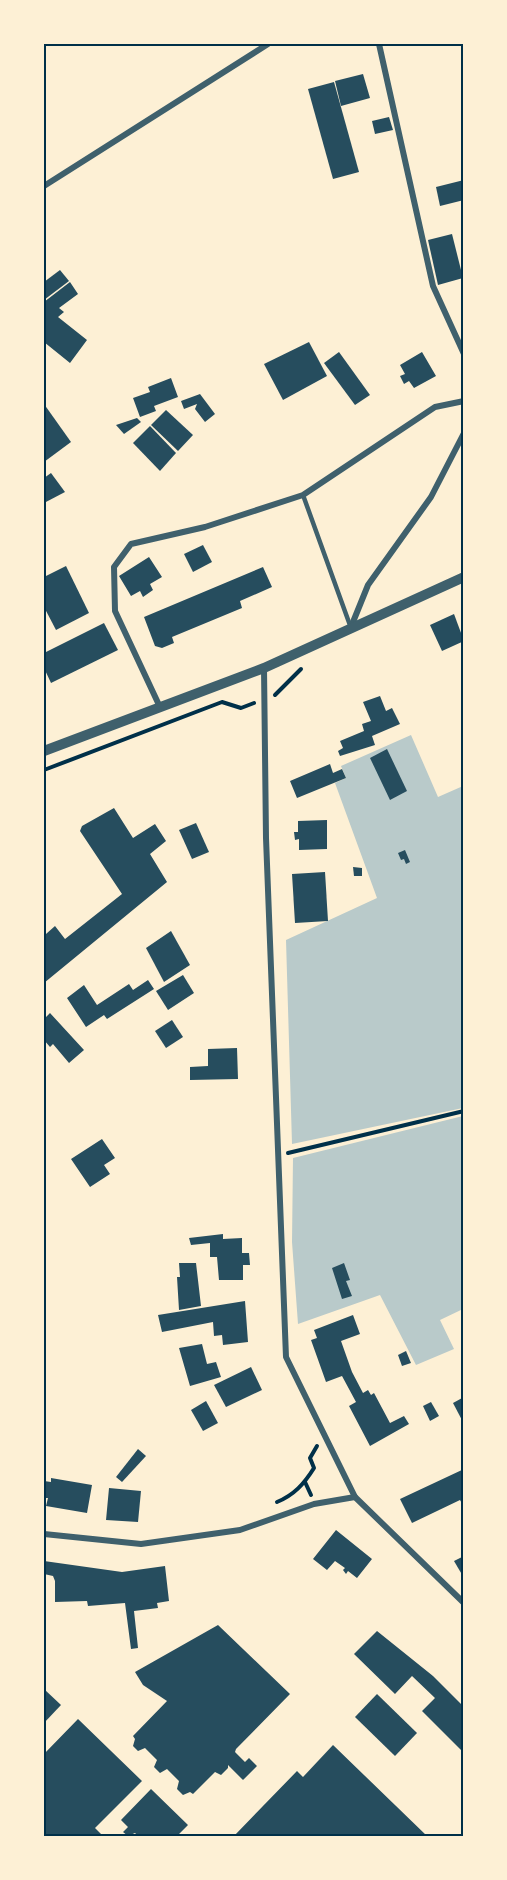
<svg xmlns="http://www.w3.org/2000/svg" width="507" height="1880" font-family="'Asap Condensed',sans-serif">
  <rect width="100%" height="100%" fill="#fdf0d5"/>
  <g fill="#b9caca">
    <path d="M411 735 438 797 463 786V1108L292 1144 286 940 377 898 335 783 346 778 341 766Z"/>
    <path d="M463 1116V1309L440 1320 454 1349 416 1365 380 1295 298 1324 292 1242 293 1158Z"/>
  </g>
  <g fill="#264d5e">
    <path d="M363 74 370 98 341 106 335 81Z"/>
    <path d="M334 82 359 172 333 179 308 89Z"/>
    <path d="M389 117 393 130 375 134 372 121Z"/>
    <path d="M464 180V200L440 206 436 187Z"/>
    <path d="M452 234 463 278 438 285 428 240Z"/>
    <path d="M60 270 69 281 44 300V282Z"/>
    <path d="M70 282 78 294 59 308 64 312 58 317 87 340 70 363 44 342V302Z"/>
    <path d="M309 342 327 376 283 400 264 364Z"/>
    <path d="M339 352 370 395 355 405 324 363Z"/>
    <path d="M422 352 436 376 414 388 409 381 404 384 400 376 405 374 400 365Z"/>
    <path d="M171 378 178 397 154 406 156 411 140 417 133 398 150 392 148 387Z"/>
    <path d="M200 394 215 414 205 422 195 409 197 404 184 409 181 401Z"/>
    <path d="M44 404 71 442 44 462Z"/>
    <path d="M166 410 193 435 178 451 151 425Z"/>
    <path d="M137 418 141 422 124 434 116 425Z"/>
    <path d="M150 426 176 453 160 471 133 443Z"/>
    <path d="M51 473 65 492 44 503V478Z"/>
    <path d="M203 545 212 562 193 572 184 554Z"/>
    <path d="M149 557 162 577 150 584 153 590 143 597 140 591 131 596 119 576Z"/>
    <path d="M66 566 89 613 56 630 44 607V577Z"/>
    <path d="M263 567 272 587 240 601 242 608 172 637 174 643 162 648 155 646 144 617Z"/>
    <path d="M454 614 464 641 442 651 430 625Z"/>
    <path d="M104 623 118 650 51 683 44 668V653Z"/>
    <path d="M380 696 386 711 392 708 400 724 372 736 375 745 340 756 338 751 343 748 340 741 364 731 362 724 371 721 363 702Z"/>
    <path d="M387 749 407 791 390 800 370 758Z"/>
    <path d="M330 764 333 773 342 769 346 778 297 798 290 781Z"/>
    <path d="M114 808 133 838 155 824 166 841 150 854 167 882 44 983V930L46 934 55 926 65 939 122 894 80 831 82 826Z"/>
    <path d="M327 820V849L299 850V839L295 840 294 832H298V821Z"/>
    <path d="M196 823 209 852 192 859 179 830Z"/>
    <path d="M405 850 410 862 406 864 404 859 401 860 398 853Z"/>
    <path d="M353 867 362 868V876H354Z"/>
    <path d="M325 872 328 921 295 923 292 874Z"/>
    <path d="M171 931 190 965 164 982 146 948Z"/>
    <path d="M183 975 194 993 168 1010 156 991Z"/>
    <path d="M148 980 154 989 107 1019 104 1015 86 1027 67 998 84 985 97 1005 129 984 133 990Z"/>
    <path d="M50 1013 84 1050 69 1063 53 1044 50 1047 44 1040V1019Z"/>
    <path d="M172 1020 183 1037 166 1048 155 1031Z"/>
    <path d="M237 1048 238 1079 190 1080V1067L208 1066V1049Z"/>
    <path d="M102 1139 115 1158 104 1165 110 1174 90 1187 71 1159Z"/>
    <path d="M223 1234V1239L242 1238V1253H249L250 1265H243V1280H219L217 1257H210V1243L191 1245 189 1238Z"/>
    <path d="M179 1263H196L201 1306 179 1310 177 1277H180Z"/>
    <path d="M344 1263 350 1280 346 1281 352 1296 342 1299 332 1268Z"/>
    <path d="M245 1301 248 1342 223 1345 222 1335 214 1336 213 1322 162 1332 158 1315Z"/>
    <path d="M353 1315 360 1334 341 1341 352 1372 363 1393 368 1390 371 1395 374 1393 390 1423 404 1416 409 1424 370 1446 349 1406 356 1402 342 1376 326 1382 311 1340 317 1338 314 1330Z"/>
    <path d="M202 1344 207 1364 216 1362 221 1377 190 1386 179 1348Z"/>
    <path d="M406 1351 411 1363 402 1366 398 1355Z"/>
    <path d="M251 1367 262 1390 226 1407 214 1385Z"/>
    <path d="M464 1397V1424L453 1403Z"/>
    <path d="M206 1401 218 1423 203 1431 191 1410Z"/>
    <path d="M431 1402 439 1416 430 1421 423 1406Z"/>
    <path d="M138 1449 146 1456 122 1482 116 1477Z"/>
    <path d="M464 1469V1507L460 1500 412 1523 400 1499Z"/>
    <path d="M51 1478 92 1485 87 1513 46 1506 48 1498H44V1481L51 1482Z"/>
    <path d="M109 1488 141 1491 138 1522 106 1520Z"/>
    <path d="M336 1530 372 1559 357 1578 348 1571 346 1574 343 1570 345 1568 335 1561 327 1570 313 1559Z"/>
    <path d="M464 1556V1578L454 1561Z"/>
    <path d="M44 1561 122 1572 165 1566 169 1601 157 1603 158 1608 134 1611 138 1648 131 1649 125 1603 88 1606 87 1601 55 1602V1581L53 1576 44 1574Z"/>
    <path d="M218 1625 290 1694 236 1749 235 1752 245 1762 249 1758 257 1766 243 1780 228 1765V1768L221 1775 215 1772 193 1794 190 1792 183 1795 177 1789 179 1781 167 1769 160 1773 154 1767 157 1760 145 1748 138 1751 133 1746 135 1739 133 1736 167 1701 143 1685 135 1672Z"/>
    <path d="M377 1631 433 1676 464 1707V1753L422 1711 435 1698 412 1676 395 1694 354 1654Z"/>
    <path d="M44 1689 61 1705 44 1723Z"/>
    <path d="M377 1694 417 1733 395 1756 355 1717Z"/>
    <path d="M78 1719 142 1781 95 1828 103 1836H44V1754Z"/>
    <path d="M333 1745 427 1836H234L297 1771 303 1777Z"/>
    <path d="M151 1789 188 1825 177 1836H138L135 1833 128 1836 123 1832 128 1827 121 1820Z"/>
  </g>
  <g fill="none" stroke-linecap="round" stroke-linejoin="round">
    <g stroke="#003049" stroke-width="4">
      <path d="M275 695 301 669"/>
      <path d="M44 770 222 702 241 708 254 703"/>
      <path d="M288 1153 464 1111"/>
      <path d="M305 1482 311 1495"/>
      <path d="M277 1502C294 1495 304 1484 314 1468L310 1458 317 1446"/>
    </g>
    <path stroke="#3f606c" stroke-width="4.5" d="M303 495 351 628"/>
    <g stroke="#3f606c" stroke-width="6">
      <path d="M379 44 433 286 464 354"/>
      <path d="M44 186 268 44"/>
      <path d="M351 627 368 585 431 497 464 433"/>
      <path d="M264 668 266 838 286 1357 355 1497 464 1603"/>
      <path d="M159 705 115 611 114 567 131 544 205 527 303 495 435 407 464 401"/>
      <path d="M44 1534 141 1544 240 1530 314 1504 355 1497"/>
    </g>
    <path stroke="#3f606c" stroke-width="10" d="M44 751 264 668 464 577"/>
  </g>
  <rect width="507" height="1880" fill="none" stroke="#fdf0d5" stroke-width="90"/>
  <rect x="45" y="45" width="417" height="1790" fill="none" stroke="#003049" stroke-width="2"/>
</svg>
